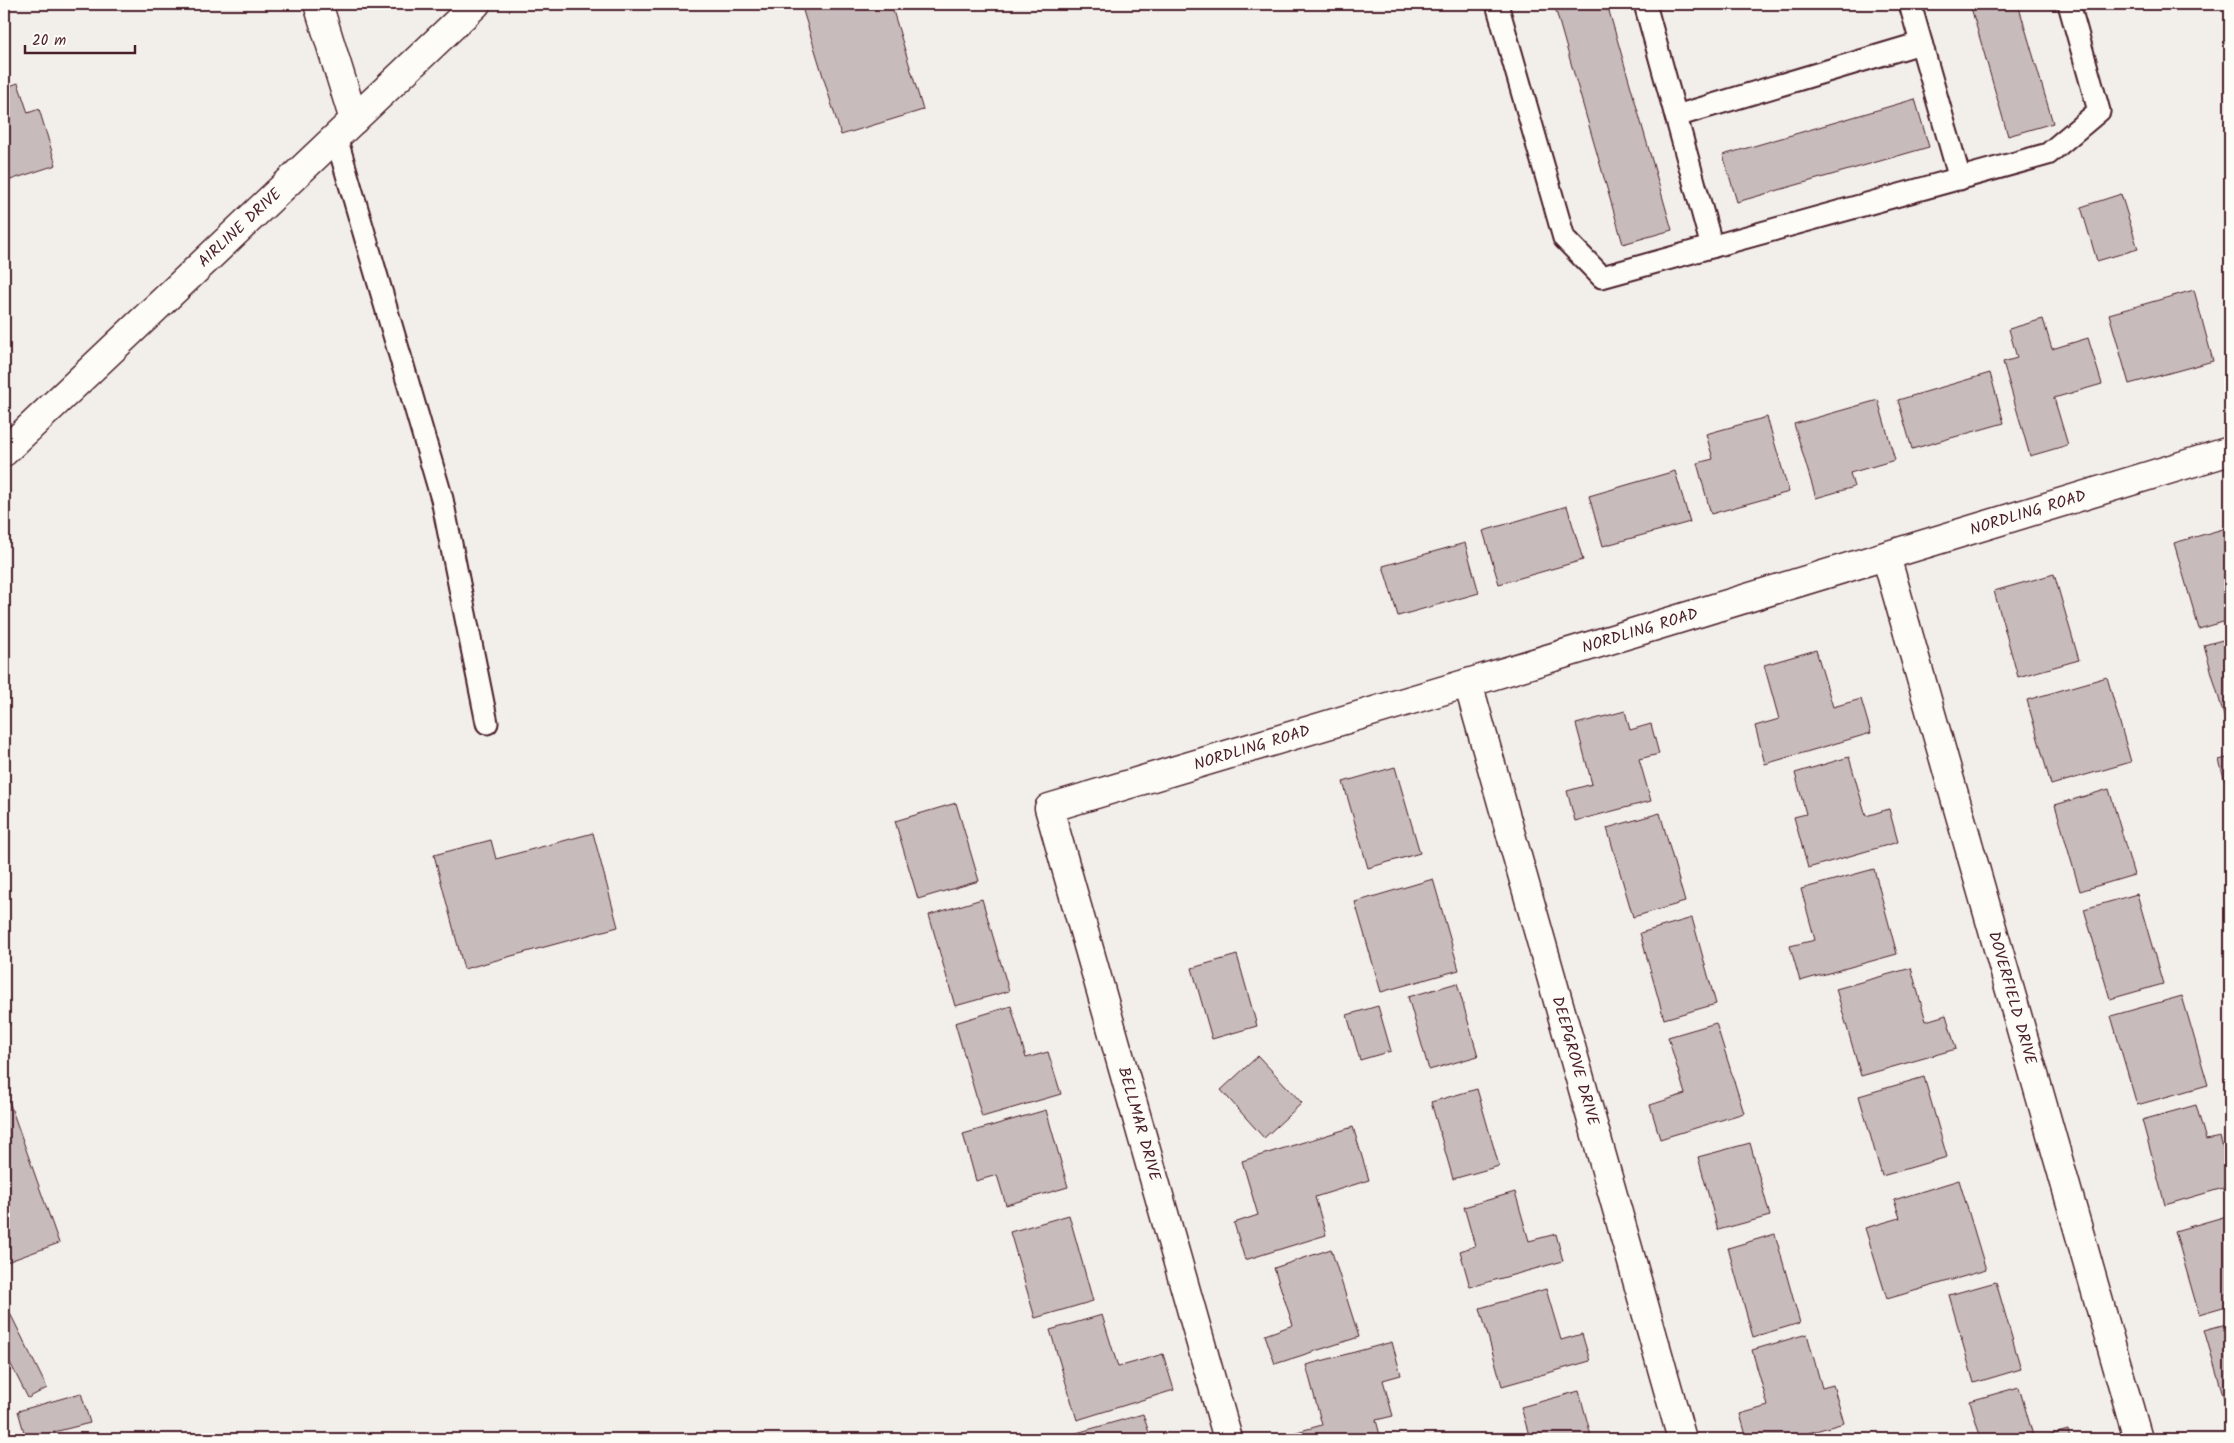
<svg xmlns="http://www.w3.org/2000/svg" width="2234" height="1443" font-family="Kalam,sans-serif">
  <rect width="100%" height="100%" fill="#f2efeb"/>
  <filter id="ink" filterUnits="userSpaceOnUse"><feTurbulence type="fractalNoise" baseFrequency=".02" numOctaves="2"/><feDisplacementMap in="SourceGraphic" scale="10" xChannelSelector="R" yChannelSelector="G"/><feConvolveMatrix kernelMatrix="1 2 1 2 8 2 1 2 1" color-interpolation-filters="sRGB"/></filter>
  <g filter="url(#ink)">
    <g fill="#c8bbbb" stroke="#4a1f2b">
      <path d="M801 4H891L923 110 841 135Z"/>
      <path d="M1554 4H1607L1672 230 1623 244Z"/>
      <path d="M1970 4H2018L2053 123 2008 136Z"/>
      <path d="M18 83 28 113 39 109 56 165 4 182V88Z"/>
      <path d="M1915 99 1929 147 1737 202 1723 155Z"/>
      <path d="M2121 194 2138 249 2097 261 2081 207Z"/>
      <path d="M2194 290 2213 361 2129 384 2109 314Z"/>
      <path d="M2043 319 2052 349 2088 338 2102 384 2054 398 2068 445 2030 456 2003 362 2017 358 2009 329Z"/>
      <path d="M1990 373 2004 423 1912 449 1898 400Z"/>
      <path d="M1878 400 1895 460 1850 473 1854 487 1816 498 1794 424Z"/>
      <path d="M1767 417 1789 492 1711 514 1697 463 1713 459 1706 434Z"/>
      <path d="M1675 471 1690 522 1603 546 1589 496Z"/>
      <path d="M1567 506 1583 560 1499 584 1483 531Z"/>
      <path d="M2230 527V620L2199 629 2174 543Z"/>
      <path d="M1465 543 1479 593 1398 616 1383 566Z"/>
      <path d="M2054 574 2079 660 2018 677 1994 591Z"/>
      <path d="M2230 638V734H2229L2204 645Z"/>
      <path d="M1816 650 1833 707 1861 699 1871 733 1765 764 1755 726 1779 719 1764 665Z"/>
      <path d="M2107 677 2131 762 2051 785 2027 700Z"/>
      <path d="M1625 711 1630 730 1651 724 1659 754 1639 759 1651 801 1575 821 1567 791 1592 784 1576 724Z"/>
      <path d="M1849 757 1866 816 1889 809 1898 842 1808 868 1794 817 1806 814 1795 773Z"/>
      <path d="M2230 757V796H2229L2219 760Z"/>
      <path d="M1395 767 1420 853 1368 868 1343 782Z"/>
      <path d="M2109 789 2134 875 2080 891 2055 805Z"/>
      <path d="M956 803 979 881 918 899 895 821Z"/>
      <path d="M1660 813 1685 902 1633 917 1607 828Z"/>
      <path d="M593 833 618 927 464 969 434 855 491 840 496 859Z"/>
      <path d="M1874 869 1897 954 1800 981 1790 946 1815 940 1801 889Z"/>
      <path d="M1433 879 1459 970 1381 992 1355 902Z"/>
      <path d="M2137 894 2163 984 2110 999 2084 909Z"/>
      <path d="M982 899 1009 991 955 1006 929 915Z"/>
      <path d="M1692 918 1716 1004 1664 1019 1640 933Z"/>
      <path d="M1237 955 1257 1026 1212 1039 1192 968Z"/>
      <path d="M1911 968 1926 1021 1946 1015 1956 1049 1861 1076 1836 989Z"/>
      <path d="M1457 983 1478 1056 1429 1070 1408 997Z"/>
      <path d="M2182 996 2208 1085 2137 1105 2111 1016Z"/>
      <path d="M1011 1006 1026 1058 1048 1052 1061 1094 982 1117 955 1023Z"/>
      <path d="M1378 1006 1391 1051 1360 1060 1347 1015Z"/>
      <path d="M4 1007 10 1024 4 1026Z"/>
      <path d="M1716 1023 1744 1113 1660 1139 1650 1105 1685 1094 1668 1037Z"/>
      <path d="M1258 1056 1302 1103 1264 1138 1221 1090Z"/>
      <path d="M1924 1077 1947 1157 1882 1176 1859 1096Z"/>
      <path d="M4 1087 59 1243 4 1263Z"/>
      <path d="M1477 1089 1499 1166 1453 1179 1431 1102Z"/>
      <path d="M2196 1105 2206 1140 2220 1137 2230 1173V1186L2165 1205 2142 1120Z"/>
      <path d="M1046 1110 1068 1187 1006 1205 997 1175 976 1181 963 1134Z"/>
      <path d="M1353 1127 1369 1180 1315 1197 1326 1235 1245 1260 1234 1223 1258 1215 1242 1161Z"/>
      <path d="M1750 1143 1770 1216 1718 1230 1698 1157Z"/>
      <path d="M1959 1180 1986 1270 1887 1299 1865 1228 1900 1218 1894 1200Z"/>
      <path d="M1515 1192 1529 1241 1556 1234 1563 1261 1470 1287 1460 1251 1475 1246 1464 1207Z"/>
      <path d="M1069 1215 1093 1301 1035 1318 1010 1232Z"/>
      <path d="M2230 1215V1305L2199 1314 2175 1231Z"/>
      <path d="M1775 1234 1800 1323 1753 1337 1728 1248Z"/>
      <path d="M1331 1249 1359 1337 1275 1364 1265 1335 1293 1325 1274 1268Z"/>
      <path d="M1996 1282 2021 1369 1974 1383 1949 1295Z"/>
      <path d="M1546 1289 1561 1340 1582 1334 1590 1361 1502 1386 1480 1308Z"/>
      <path d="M4 1301 47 1388 28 1398 4 1351Z"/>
      <path d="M1102 1315 1118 1367 1163 1354 1174 1390 1077 1420 1050 1330Z"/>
      <path d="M2230 1323V1414L2229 1415 2204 1330Z"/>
      <path d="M1807 1334 1822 1388 1833 1385 1844 1423 1787 1439H1747L1740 1414 1768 1406 1752 1350Z"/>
      <path d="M1392 1342 1401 1375 1383 1380 1393 1416 1376 1420 1381 1439H1295L1293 1433 1322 1425 1306 1365Z"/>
      <path d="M2019 1387 2034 1439H1981L1970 1401Z"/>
      <path d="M1579 1391 1592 1439H1530L1521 1407Z"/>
      <path d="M81 1393 90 1423 26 1439 18 1411Z"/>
      <path d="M1143 1414 1151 1439H1074L1073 1434Z"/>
      <path d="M2068 1430 2070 1439H2036Z"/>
    </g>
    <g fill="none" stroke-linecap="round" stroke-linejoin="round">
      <defs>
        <g id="service">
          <path d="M1497 4 1564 238 1602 277 2048 154 2099 111 2069 4"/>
          <path d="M1645 4 1712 247"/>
          <path d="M1910 4 1960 179"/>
          <path d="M1676 116 1921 43"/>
          <path d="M336 137 442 499 487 723"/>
        </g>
        <g id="minor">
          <path d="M318 4 354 120"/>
          <path d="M1886 556 2138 1439"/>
          <path d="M1468 683 1682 1439"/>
          <path d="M1228 1439 1049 808 1468 683 2230 451"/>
        </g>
        <path id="secondary" d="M4 452 476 4"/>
      </defs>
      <use href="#service" stroke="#4a1f2b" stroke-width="25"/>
      <use href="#minor" stroke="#4a1f2b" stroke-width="31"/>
      <use href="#secondary" stroke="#4a1f2b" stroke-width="31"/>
      <use href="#service" stroke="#fdfcf7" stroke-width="21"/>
      <use href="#minor" stroke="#fdfcf7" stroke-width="28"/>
      <use href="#secondary" stroke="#fdfcf7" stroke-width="28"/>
    </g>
  </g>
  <g text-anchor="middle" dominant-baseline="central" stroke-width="4" stroke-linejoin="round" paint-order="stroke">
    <g font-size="16" fill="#4a1f2b" stroke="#fdfcf7">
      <text transform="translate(240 228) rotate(-43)">AIRLINE DRIVE</text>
      <text transform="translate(2028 513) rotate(-17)">NORDLING ROAD</text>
      <text transform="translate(1640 631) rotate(-17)">NORDLING ROAD</text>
      <text transform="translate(1252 748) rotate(-17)">NORDLING ROAD</text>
      <text transform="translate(2012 998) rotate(74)">DOVERFIELD DRIVE</text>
      <text transform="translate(1575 1061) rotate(74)">DEEPGROVE DRIVE</text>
      <text transform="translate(1139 1124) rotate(74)">BELLMAR DRIVE</text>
    </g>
  </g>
  <rect width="2234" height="1443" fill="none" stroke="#fdfcf7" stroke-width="20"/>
  <rect x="10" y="10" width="2214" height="1423" fill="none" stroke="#4a1f2b" stroke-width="2" filter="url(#ink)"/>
  <path d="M25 45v8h110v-8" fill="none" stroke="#4a1f2b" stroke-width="2.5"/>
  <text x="32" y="45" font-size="15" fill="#4a1f2b" stroke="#fdfcf7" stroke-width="4" paint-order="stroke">20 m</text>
</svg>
